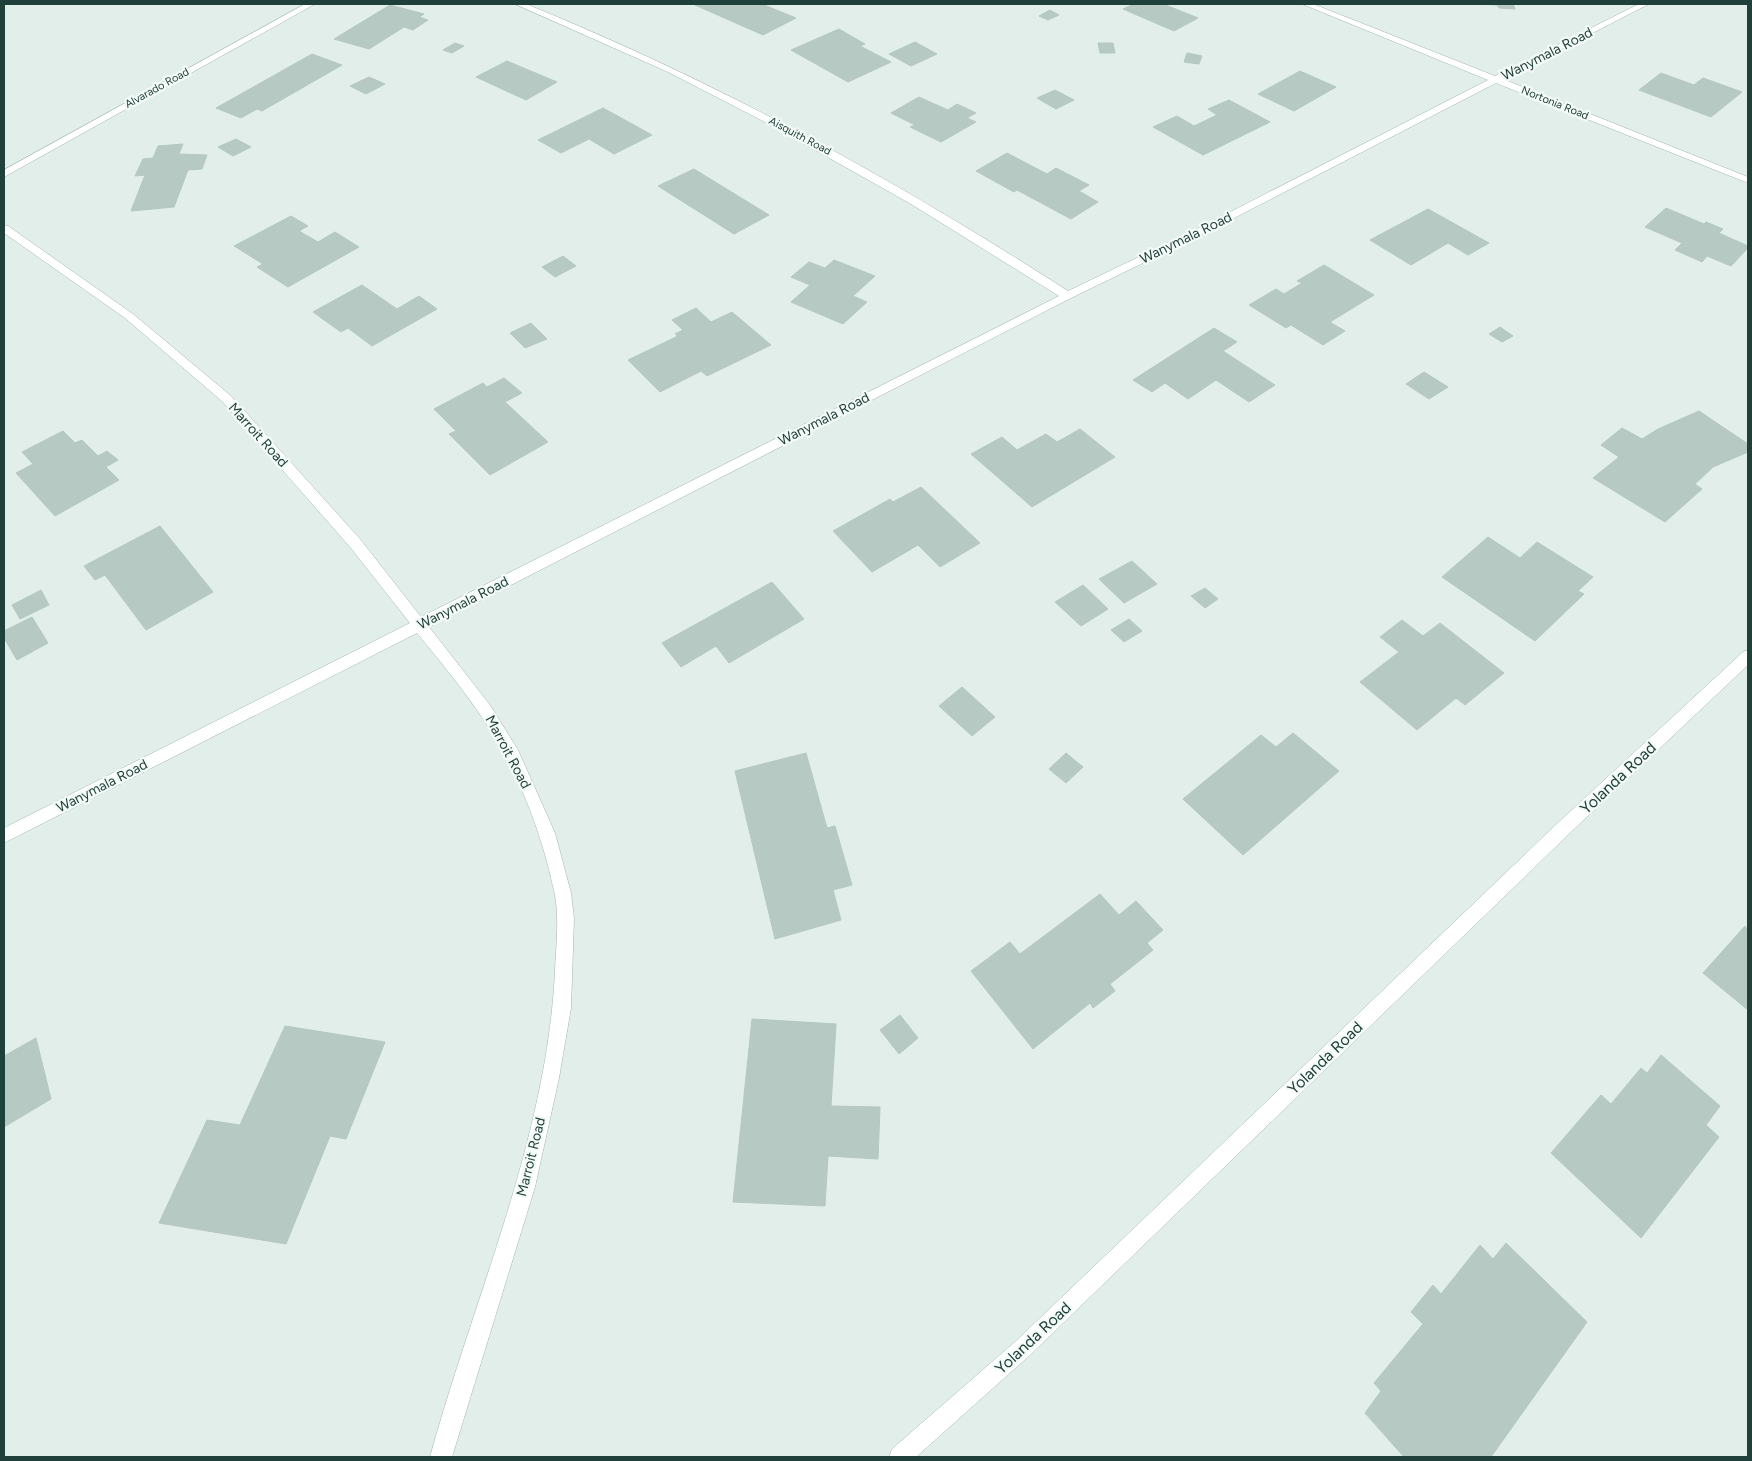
<svg xmlns="http://www.w3.org/2000/svg" width="1752" height="1461" font-family="Figtree,sans-serif">
  <rect width="100%" height="100%" fill="#e2eee9"/>
  <g fill="#b7c9c3" stroke="#b4c8c1">
    <path d="M698 4H762L796 18 763 35 695 5Z"/>
    <path d="M1134 4H1163L1198 18 1174 31 1123 9Z"/>
    <path d="M1477 4H1513L1515 9 1499 8 1497 5Z"/>
    <path d="M390 5 424 14 419 17 428 20 413 30 404 27 369 49 334 39Z"/>
    <path d="M1050 10 1059 15 1048 20 1039 16Z"/>
    <path d="M839 29 865 44 860 46 891 62 848 82 791 50Z"/>
    <path d="M915 42 937 54 911 66 889 54Z"/>
    <path d="M455 43 464 46 452 53 443 50Z"/>
    <path d="M1098 43H1113L1115 53H1100Z"/>
    <path d="M1187 53 1202 56 1199 64 1184 62Z"/>
    <path d="M312 54 342 65 262 111 257 109 241 118 216 108Z"/>
    <path d="M507 61 557 82 526 100 476 77Z"/>
    <path d="M1300 71 1336 87 1294 111 1258 94Z"/>
    <path d="M1661 73 1694 85 1703 78 1742 92 1711 117 1639 90Z"/>
    <path d="M369 77 385 84 366 94 350 86Z"/>
    <path d="M1055 90 1074 100 1056 109 1037 98Z"/>
    <path d="M919 97 948 110 957 104 976 113 967 118 976 122 941 142 910 127 915 125 891 113Z"/>
    <path d="M1229 100 1270 122 1203 155 1153 127 1177 116 1194 126 1217 115 1208 109Z"/>
    <path d="M603 108 652 135 614 154 589 139 561 153 538 140Z"/>
    <path d="M236 139 251 147 233 156 218 147Z"/>
    <path d="M183 144 179 154 207 155 202 169 188 170 174 207 131 211 145 175 135 176 143 159 153 158 158 146Z"/>
    <path d="M1007 153 1047 174 1056 168 1089 185 1079 191 1098 202 1071 219 1017 190 1014 192 976 171Z"/>
    <path d="M694 169 769 215 734 234 658 186Z"/>
    <path d="M1666 208 1704 224 1706 222 1723 229 1719 233 1748 246V248L1731 266 1707 256 1702 262 1675 250 1682 243 1645 227Z"/>
    <path d="M1428 209 1489 243 1468 255 1448 243 1411 265 1370 240Z"/>
    <path d="M291 216 308 226 299 231 318 242 335 232 359 247 288 287 257 267 263 264 234 246Z"/>
    <path d="M563 256 576 266 555 277 542 267Z"/>
    <path d="M834 260 875 276 853 296 867 302 843 324 791 302 810 285 791 277 809 262 825 268Z"/>
    <path d="M1324 265 1374 295 1330 322 1345 331 1323 345 1291 325 1286 328 1249 305 1276 289 1284 294 1302 283 1297 281Z"/>
    <path d="M362 285 397 309 419 296 437 309 372 346 348 328 341 332 313 312Z"/>
    <path d="M696 308 711 322 732 312 771 345 707 376 701 371 660 392 628 360 678 336 675 334 683 330 672 320Z"/>
    <path d="M531 323 547 339 525 348 510 333Z"/>
    <path d="M1500 327 1513 336 1502 342 1489 334Z"/>
    <path d="M1214 328 1237 342 1223 351 1275 385 1249 402 1216 380 1188 399 1165 383 1152 392 1133 380Z"/>
    <path d="M1424 372 1448 387 1429 399 1406 384Z"/>
    <path d="M504 378 522 393 505 402 548 442 490 475 449 434 456 431 434 409 483 383 487 387Z"/>
    <path d="M1699 411 1748 444V452L1713 467 1695 484 1702 489 1665 522 1593 478 1619 457 1601 445 1622 428 1642 439 1658 429Z"/>
    <path d="M1080 429 1115 457 1032 507 971 454 1002 437 1017 450 1046 434 1057 442Z"/>
    <path d="M63 431 75 443 82 440 98 456 107 451 118 460 106 467 119 480 55 516 16 473 33 464 22 452Z"/>
    <path d="M921 487 980 543 940 567 918 545 872 572 833 531 890 499 893 502Z"/>
    <path d="M160 526 213 592 146 630 105 575 95 580 84 566Z"/>
    <path d="M1488 537 1520 558 1537 542 1593 577 1578 591 1584 594 1535 641 1442 577Z"/>
    <path d="M1132 561 1157 584 1124 603 1099 579Z"/>
    <path d="M772 582 804 619 729 663 716 646 681 667 662 643Z"/>
    <path d="M1083 585 1108 609 1081 626 1055 602Z"/>
    <path d="M1205 588 1218 599 1205 608 1191 596Z"/>
    <path d="M41 590 49 605 20 619 12 605Z"/>
    <path d="M32 617 48 643 17 660 4 638V631Z"/>
    <path d="M1129 619 1142 631 1124 642 1111 630Z"/>
    <path d="M1402 620 1423 636 1440 623 1504 673 1465 705 1456 698 1417 730 1360 682 1399 652 1380 637Z"/>
    <path d="M962 687 995 717 972 736 939 706Z"/>
    <path d="M1293 733 1339 771 1243 855 1183 799 1261 735 1276 747Z"/>
    <path d="M806 753 827 828 835 826 852 885 833 890 841 920 775 939 735 771Z"/>
    <path d="M1066 753 1083 767 1066 783 1049 769Z"/>
    <path d="M1100 894 1119 915 1136 901 1163 930 1147 943 1153 950 1110 984 1115 991 1093 1008 1090 1003 1033 1049 971 971 1010 942 1020 954Z"/>
    <path d="M1745 926 1748 930V1010L1703 973Z"/>
    <path d="M900 1015 918 1038 899 1054 880 1030Z"/>
    <path d="M752 1019 836 1024 831 1106 880 1107 878 1159 828 1156 825 1206 733 1202Z"/>
    <path d="M285 1026 385 1042 346 1139 330 1136 286 1244 159 1223 207 1120 240 1125Z"/>
    <path d="M36 1038 51 1099 4 1127V1056Z"/>
    <path d="M1661 1055 1720 1106 1706 1125 1719 1137 1641 1238 1551 1153 1601 1095 1611 1104 1641 1068 1647 1073Z"/>
    <path d="M1506 1243 1587 1322 1491 1457H1404L1365 1413 1381 1391 1374 1383 1423 1324 1411 1312 1433 1285 1441 1294 1480 1245 1493 1259Z"/>
  </g>
  <g fill="none" stroke-linecap="round" stroke-linejoin="round">
    <defs>
      <g id="minor">
        <path d="M305 4H315L4 177V170Z"/>
        <path d="M515 4H526C716 81 896 180 1068 291L1199 228 1488 80 1302 4H1313L1495 76 1639 4H1649L1503 79 1748 177V183L1496 83 1207 232 1071 298 429 627 490 705 518 750 555 833 571 893 574 918 571 1008 559 1078 535 1187 452 1457H430C474 1297 547 1138 555 971 556 944 560 917 554 891 541 829 516 766 479 713 460 685 438 659 417 633L4 843V828L410 623 350 547 223 402 125 318 4 233V225L8 226 133 314 231 396 360 539 421 617 1059 296 911 204 767 123 668 72Z"/>
        <path d="M1748 650V665L1573 830 1030 1355 916 1457H889L892 1449 1016 1341 1561 820 1743 652Z"/>
      </g>
    </defs>
    <use href="#minor" stroke="#a4b7b1" stroke-width="1"/>
    <use href="#minor" fill="#fff" fill-rule="evenodd"/>
  </g>
  <g text-anchor="middle" dominant-baseline="central" stroke-width="4.5" stroke-linejoin="round" paint-order="stroke">
    <g font-size="11" fill="#20413b" stroke="#f3faf7">
      <text transform="translate(157 88) rotate(-29)">Alvarado Road</text>
      <text transform="translate(1555 103) rotate(22)">Nortonia Road</text>
      <text transform="translate(800 136) rotate(28)">Aisquith Road</text>
    </g>
    <g font-size="14" fill="#20413b" stroke="#f3faf7">
      <text transform="translate(1547 54) rotate(-27)">Wanymala Road</text>
      <text transform="translate(1186 238) rotate(-26)">Wanymala Road</text>
      <text transform="translate(824 419) rotate(-27)">Wanymala Road</text>
      <text transform="translate(258 435) rotate(48)">Marroit Road</text>
      <text transform="translate(463 603) rotate(-27)">Wanymala Road</text>
      <text transform="translate(508 752) rotate(62)">Marroit Road</text>
      <text transform="translate(102 786) rotate(-27)">Wanymala Road</text>
      <text transform="translate(531 1157) rotate(-76)">Marroit Road</text>
    </g>
    <g font-size="16" fill="#20413b" stroke="#f3faf7">
      <text transform="translate(1618 778) rotate(-43)">Yolanda Road</text>
      <text transform="translate(1325 1058) rotate(-44)">Yolanda Road</text>
      <text transform="translate(1033 1338) rotate(-43)">Yolanda Road</text>
    </g>
  </g>
  <rect width="1752" height="1461" fill="none" stroke="#20413b" stroke-width="10"/>
</svg>
